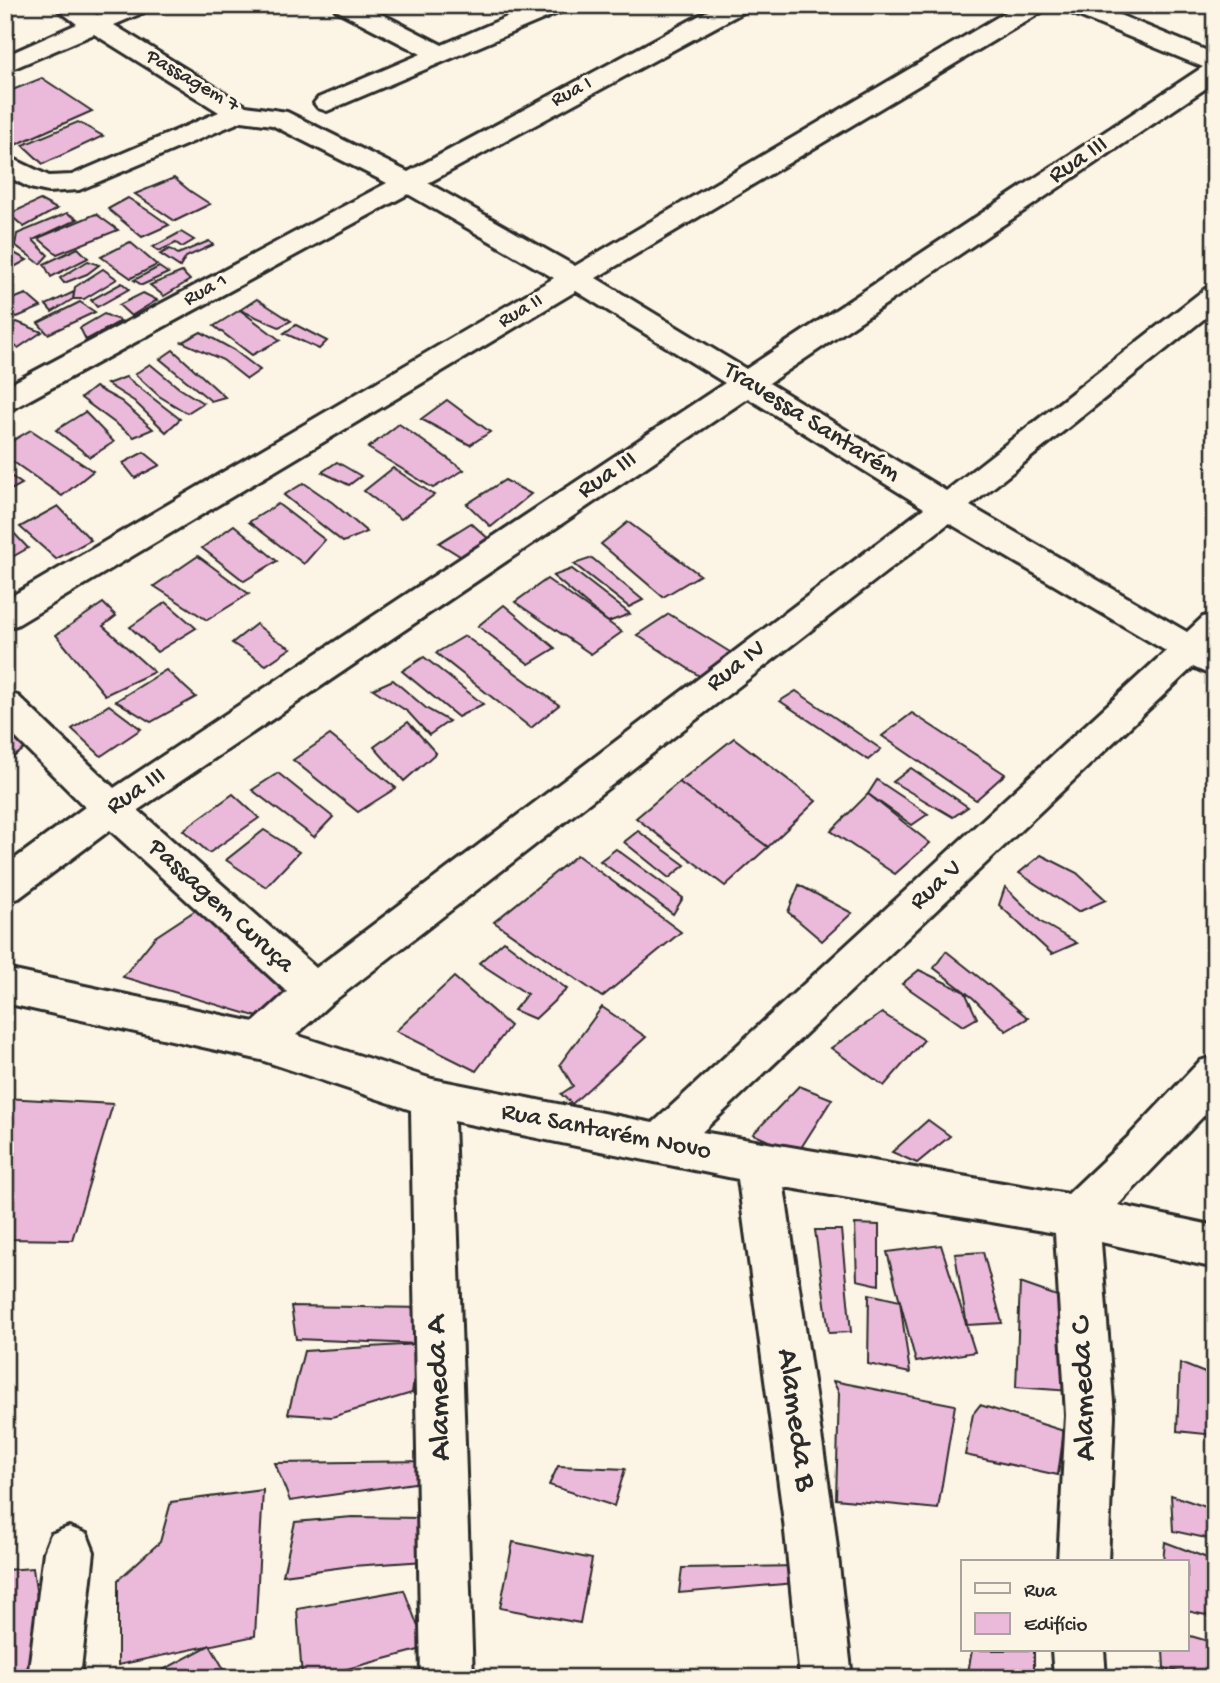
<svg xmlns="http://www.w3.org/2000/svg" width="1220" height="1683" font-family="'Gochi Hand',sans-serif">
  <rect width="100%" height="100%" fill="#fcf5e5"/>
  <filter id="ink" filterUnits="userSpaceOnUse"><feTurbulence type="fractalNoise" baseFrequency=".0143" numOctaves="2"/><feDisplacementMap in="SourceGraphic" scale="14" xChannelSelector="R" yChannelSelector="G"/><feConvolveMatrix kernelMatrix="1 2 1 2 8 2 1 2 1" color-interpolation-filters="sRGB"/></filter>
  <g filter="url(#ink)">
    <g fill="#ebbada" stroke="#2b2b2b" stroke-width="2">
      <path d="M42 78 92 111 15 145 5 138V93Z"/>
      <path d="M78 122 103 136 43 164 23 145Z"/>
      <path d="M174 178 190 191 210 204 175 221 135 194Z"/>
      <path d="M128 198 152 213 169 225 142 237 108 209Z"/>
      <path d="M40 200 57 209 24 227 9 214Z"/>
      <path d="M67 213 78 219 33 240 48 255 40 264 15 245 17 234Z"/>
      <path d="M96 214 118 230 57 254 38 238Z"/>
      <path d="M181 232 194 240 182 247 176 243 159 251 153 247Z"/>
      <path d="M209 241 213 245 186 257 180 267 160 254 170 249 178 254Z"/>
      <path d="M130 242 157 265 131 278 101 257Z"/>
      <path d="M78 248 88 258 51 277 44 264Z"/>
      <path d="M14 253 27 260 5 272V257Z"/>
      <path d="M88 261 99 265 87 274 64 283 60 278Z"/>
      <path d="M159 267 168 273 142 285 134 280Z"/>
      <path d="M103 269 117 279 84 299H73L75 287Z"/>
      <path d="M182 272 190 280 164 296 150 285Z"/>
      <path d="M122 283 129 289 97 307 91 300Z"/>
      <path d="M74 292 73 299 52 312 46 305Z"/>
      <path d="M143 293 157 300 131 316 119 305Z"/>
      <path d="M26 294 41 307 17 317 5 309V302Z"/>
      <path d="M257 299 291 321 279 327 240 310Z"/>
      <path d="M80 302 95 312 48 334 38 323Z"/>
      <path d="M240 310 280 340 252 355 214 326Z"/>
      <path d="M104 314 121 321 86 340 80 328Z"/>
      <path d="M17 322 42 332 18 348 5 339V328Z"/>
      <path d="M296 325 327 341 319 349 284 333Z"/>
      <path d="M201 332 234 350 260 370 247 379 223 360 182 342Z"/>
      <path d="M173 350 225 397 211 401 160 359Z"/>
      <path d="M150 364 179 388 203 403 187 413 159 396 135 374Z"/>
      <path d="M126 377 154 399 180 419 166 432 134 401 107 384Z"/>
      <path d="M95 387 121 401 153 429 134 437 81 398Z"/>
      <path d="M447 400 490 432 470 445 421 419Z"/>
      <path d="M85 412 114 442 90 457 56 430Z"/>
      <path d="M399 424 464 470 433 488 368 448Z"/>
      <path d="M31 430 93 471 62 496 5 456V445Z"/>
      <path d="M144 452 160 465 135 478 123 463Z"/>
      <path d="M337 462 361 476 349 485 322 472Z"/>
      <path d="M393 468 434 495 401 519 364 491Z"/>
      <path d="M5 472 22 484 5 493Z"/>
      <path d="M505 480 531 494 491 527 467 504Z"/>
      <path d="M304 483 333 503 367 532 343 542 284 495Z"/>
      <path d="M278 504 325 540 304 564 249 522Z"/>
      <path d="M58 506 91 540 56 559 20 527Z"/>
      <path d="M628 522 700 575 663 597 601 544Z"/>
      <path d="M471 523 491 541 465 559 439 543Z"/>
      <path d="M234 525 277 561 244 581 202 548Z"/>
      <path d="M9 528 28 548 5 561V530Z"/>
      <path d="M198 556 249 594 207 620 154 586Z"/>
      <path d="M592 558 643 600 629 607 574 564Z"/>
      <path d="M572 569 630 614 608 622 553 576Z"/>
      <path d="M547 579 608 622 622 632 591 654 515 602Z"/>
      <path d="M166 602 196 628 157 652 130 627Z"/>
      <path d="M103 603 116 616 103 626 154 672 105 695 56 635Z"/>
      <path d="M504 605 555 648 529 664 478 626Z"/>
      <path d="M669 614 733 654 701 677 637 635Z"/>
      <path d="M256 624 275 639 291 648 266 665 232 643Z"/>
      <path d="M465 636 559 705 531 728 436 653Z"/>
      <path d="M424 657 483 704 458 717 402 671Z"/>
      <path d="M166 670 196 697 151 722 116 701Z"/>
      <path d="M393 680 427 709 449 721 429 735 408 712 373 689Z"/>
      <path d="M796 691 881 749 868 760 780 701Z"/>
      <path d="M109 705 141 729 101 756 72 729Z"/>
      <path d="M912 713 1005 774 976 800 882 736Z"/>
      <path d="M408 722 436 753 404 781 374 747Z"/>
      <path d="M5 733 27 747 5 763Z"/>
      <path d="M330 735 396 788 358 812 293 760Z"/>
      <path d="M734 738 816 801 768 847 679 782Z"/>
      <path d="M911 768 968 807 953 817 893 782Z"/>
      <path d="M278 773 333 817 314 837 252 790Z"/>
      <path d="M877 780 928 814 912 825 868 794Z"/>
      <path d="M679 782 768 847 725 886 636 818Z"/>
      <path d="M233 794 259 818 209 853 183 830Z"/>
      <path d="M868 794 930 843 895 874 831 831Z"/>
      <path d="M264 830 299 852 266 887 226 860Z"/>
      <path d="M638 831 685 865 669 878 624 842Z"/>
      <path d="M616 849 683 898 673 914 600 861Z"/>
      <path d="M577 855 681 932 602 997 494 922Z"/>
      <path d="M1041 855 1077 873 1106 900 1078 912 1019 873Z"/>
      <path d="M799 885 852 913 822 941 788 912Z"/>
      <path d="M1005 887 1041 922 1077 943 1052 954 999 905Z"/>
      <path d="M199 908 291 988 265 1019 123 977 155 937Z"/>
      <path d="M504 941 567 989 535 1019 514 1010 527 994 479 963Z"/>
      <path d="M946 951 990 986 1028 1018 1006 1031 973 998 934 968Z"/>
      <path d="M919 970 965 992 977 1018 963 1026 902 984Z"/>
      <path d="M454 977 510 1026 476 1071 396 1031Z"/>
      <path d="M602 1007 646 1037 572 1104 561 1094 573 1086 560 1064Z"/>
      <path d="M882 1013 924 1040 884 1086 831 1048Z"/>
      <path d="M799 1086 832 1099 797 1154 753 1134Z"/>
      <path d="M5 1098 113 1104 72 1240 5 1239Z"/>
      <path d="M928 1120 950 1136 917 1163 892 1152Z"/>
      <path d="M855 1224 879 1225V1285L857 1280Z"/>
      <path d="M815 1230H841L851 1332 829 1333Z"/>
      <path d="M941 1245 975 1352 916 1362 887 1252Z"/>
      <path d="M983 1252 1002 1323 967 1325 955 1254Z"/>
      <path d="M1020 1283 1077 1303 1071 1391 1016 1387Z"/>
      <path d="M869 1294 900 1301 910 1373 868 1364Z"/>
      <path d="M291 1306 426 1308 419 1344 296 1339Z"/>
      <path d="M419 1344 412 1393 332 1417 288 1414 304 1351Z"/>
      <path d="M1180 1363 1215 1377V1435L1177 1431Z"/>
      <path d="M833 1381 955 1405 938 1509 836 1499 839 1393Z"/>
      <path d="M980 1405 1064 1431 1058 1475 965 1455 973 1414Z"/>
      <path d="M429 1461 421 1482 290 1501 275 1463Z"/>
      <path d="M558 1466 625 1469 614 1506 549 1485Z"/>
      <path d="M263 1490 255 1636 118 1665V1580L160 1542 171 1502Z"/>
      <path d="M1171 1495 1215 1510V1540L1173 1531Z"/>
      <path d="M352 1517 422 1518 425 1561 352 1566 283 1575 295 1522Z"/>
      <path d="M513 1542 592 1559 580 1623 500 1608Z"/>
      <path d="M1165 1542 1215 1561V1617L1187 1611V1562H1163Z"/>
      <path d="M799 1566 796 1583 679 1593 682 1568Z"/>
      <path d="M33 1568 48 1678H5V1570Z"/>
      <path d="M404 1590 426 1648 313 1678H302L297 1609Z"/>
      <path d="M1187 1635 1215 1643V1678H1200L1164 1668 1163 1650H1187Z"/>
      <path d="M210 1645 229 1678H152L159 1672Z"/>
      <path d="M972 1650H1034V1678H967Z"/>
    </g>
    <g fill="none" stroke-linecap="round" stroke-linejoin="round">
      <defs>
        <g id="minor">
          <path d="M52 5H81L97 15 119 5H152L149 10 114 25 246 106 287 112 408 172 719 5H750L747 10 428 183 575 266 1018 5H1048L1045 10 596 278 746 369 1203 67 1064 10 1061 5H1095L1215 54V82L769 383 946 491 1205 289 1215 286V310L970 506 1187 632 1203 617 1215 614V677L1193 667 702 1132 1068 1194 1130 1135 1200 1061 1215 1056V1104L1118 1205 1215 1226V1268L1101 1242 1114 1415 1108 1562H1058L1066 1415 1055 1233 784 1187 834 1522 852 1678H800L784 1522 738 1179 454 1121 473 1678H421L411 1110 261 1060 5 1003V969L254 1022 287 992 110 830 19 898 5 903V866L85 807 5 727V692L18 696 114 788 725 383 576 291 17 625 5 628V600L554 278 408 194 16 407 5 410V387L387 183 272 125 242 121 79 190 48 192 30 188 5 175V155L49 176 72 175 219 112 94 34 5 72V56L77 24ZM748 398 924 508 316 968 138 810ZM949 523 1166 651 653 1123 432 1079 296 1035 330 1004Z"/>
          <path d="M333 5H364L442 45 535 5H568L565 10 327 111 318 108 314 103 318 98 421 54 336 10Z"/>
          <path d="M69 1527 87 1534 94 1552 80 1678H28L44 1552 51 1534Z"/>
          <path d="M1052 1650H1104L1106 1678H1054Z"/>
        </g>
      </defs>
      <use href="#minor" stroke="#2b2b2b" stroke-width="6"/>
      <use href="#minor" fill="#fcf5e5" fill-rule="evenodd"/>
    </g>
  </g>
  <g text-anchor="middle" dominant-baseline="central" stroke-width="6" stroke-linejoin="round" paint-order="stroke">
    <g font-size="21" fill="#2b2b2b" stroke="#fcf5e5">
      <text transform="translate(192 82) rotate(30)">Passagem 7</text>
      <text transform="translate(572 93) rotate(-28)">Rua I</text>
      <text transform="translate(206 291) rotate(-29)">Rua 1</text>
      <text transform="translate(521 312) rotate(-31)">Rua II</text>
    </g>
    <g font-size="26" fill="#2b2b2b" stroke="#fcf5e5">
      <text transform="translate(1079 161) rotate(-34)">Rua III</text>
      <text transform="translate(811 423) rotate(32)">Travessa Santarém</text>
      <text transform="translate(608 476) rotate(-34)">Rua III</text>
      <text transform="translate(737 667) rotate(-38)">Rua IV</text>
      <text transform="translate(137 792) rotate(-34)">Rua III</text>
      <text transform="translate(937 886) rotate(-43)">Rua V</text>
      <text transform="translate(220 907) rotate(42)">Passagem Curuça</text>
      <text transform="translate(606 1133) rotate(11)">Rua Santarém Novo</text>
    </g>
    <g font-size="32" fill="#2b2b2b" stroke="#fcf5e5">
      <text transform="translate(440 1388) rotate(-92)">Alameda A</text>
      <text transform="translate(1085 1389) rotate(-92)">Alameda C</text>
      <text transform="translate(795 1420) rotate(82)">Alameda B</text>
    </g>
  </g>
  <rect width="1220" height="1683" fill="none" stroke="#fcf5e5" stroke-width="28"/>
  <rect x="14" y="14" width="1192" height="1655" fill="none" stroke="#2b2b2b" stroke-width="2.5" filter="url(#ink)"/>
  <rect x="961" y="1560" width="228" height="91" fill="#fcf5e5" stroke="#a8a49b" stroke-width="2"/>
  <rect x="975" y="1583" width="35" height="10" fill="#fcf5e5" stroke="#a8a49b" stroke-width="2"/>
  <text x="1024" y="1596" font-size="21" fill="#2b2b2b">Rua</text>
  <rect x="975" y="1613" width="35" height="21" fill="#ebbada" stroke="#a8a49b" stroke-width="2"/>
  <text x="1024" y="1630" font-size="21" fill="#2b2b2b">Edifício</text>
</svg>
